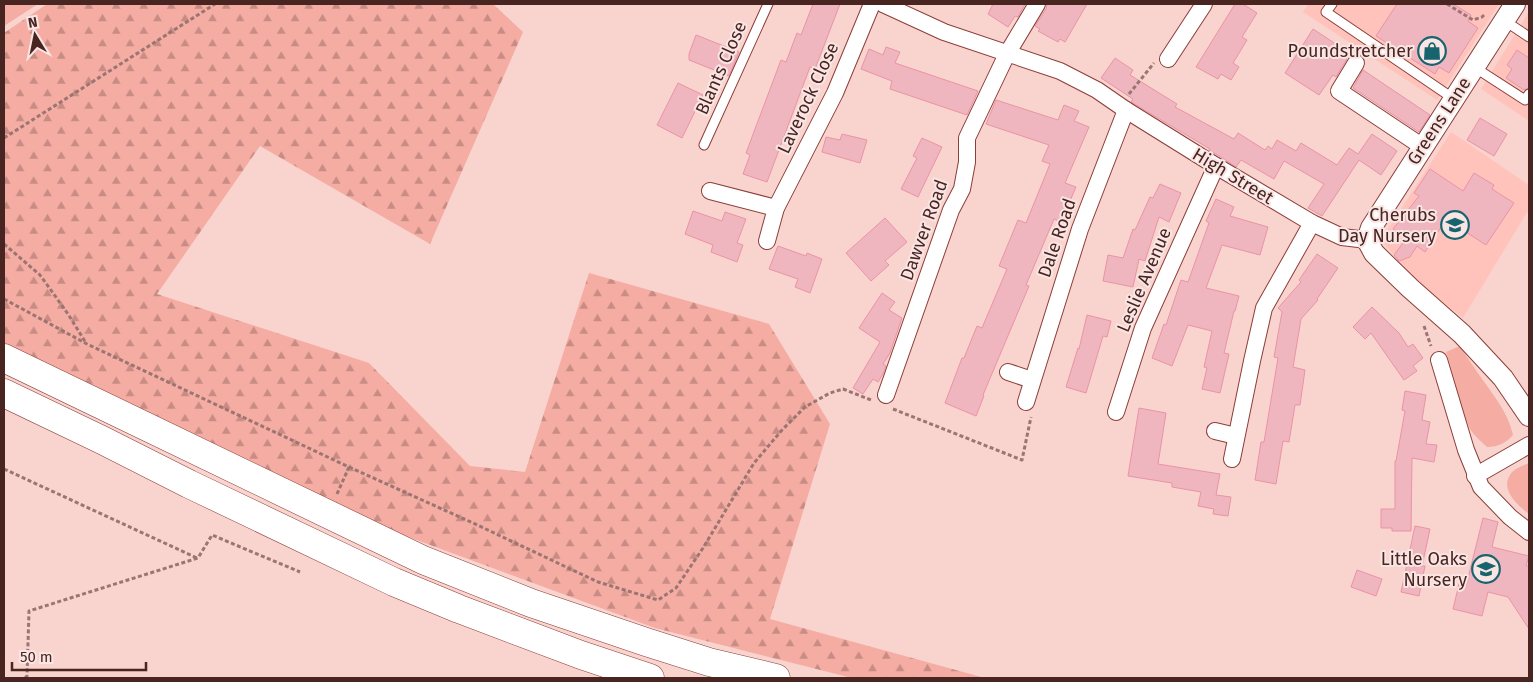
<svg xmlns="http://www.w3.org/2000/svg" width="1533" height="682" font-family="'Fira Sans',sans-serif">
  <defs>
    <pattern id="forest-firs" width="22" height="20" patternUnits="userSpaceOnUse" patternTransform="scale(1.25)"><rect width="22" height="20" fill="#f5aca3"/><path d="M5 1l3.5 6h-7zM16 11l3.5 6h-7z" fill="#c88c84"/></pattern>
  </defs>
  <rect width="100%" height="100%" fill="#f9d3ce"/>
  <g fill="#ffc3bb">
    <path d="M1308 4H1499L1437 100 1303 12Z"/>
    <path d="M1529 12V121L1481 89Z"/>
    <path d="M1451 132 1529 185V209L1463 318 1416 281 1381 240Z"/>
  </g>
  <g fill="#f5aca3">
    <path d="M4 4H38L4 26Z"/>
    <path d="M1460 346C1466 356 1473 366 1480 376 1493 395 1508 412 1513 435 1506 443 1498 447 1487 447 1481 441 1473 435 1469 427 1459 404 1454 376 1446 352Z"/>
    <path d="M1529 463V514C1520 507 1501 491 1509 477 1512 469 1522 466 1529 463Z"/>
  </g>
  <path fill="url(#forest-firs)" d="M47 4H493L523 32 430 244 260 146 157 294 369 363 470 466 525 472 589 273 769 324 830 424 770 619 985 678H852L655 628 376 525 4 344V33Z"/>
  <g fill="#efb6c0" stroke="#eb93a5">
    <path d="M813 4H840L815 69 810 67 767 182 743 174 750 155 746 153 781 60 786 62 797 33 801 35Z"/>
    <path d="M993 4H1025L1018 17 1015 16 1008 27 988 14Z"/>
    <path d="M1047 4H1087L1065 42 1060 39 1058 42 1038 31 1040 29 1035 26 1046 9Z"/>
    <path d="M1235 4H1243L1257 13 1242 37 1247 40 1233 63 1239 67 1231 80 1221 74 1218 79 1196 67Z"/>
    <path d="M1397 4H1453L1471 15 1468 21 1478 28 1449 73 1439 67 1435 74 1376 36Z"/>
    <path d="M1313 29 1348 52 1344 57 1347 59 1336 77 1333 75 1319 95 1285 73Z"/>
    <path d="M696 35 739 52 729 76 689 60V54Z"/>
    <path d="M886 47 900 52 895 63 978 91 967 115 890 89 892 81 861 69 869 49 883 55Z"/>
    <path d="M1517 50 1529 58V88L1524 90 1506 78 1512 69 1507 65Z"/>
    <path d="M1115 58 1133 70 1130 75 1177 104 1175 107 1234 139 1238 133 1265 150 1268 146 1272 149 1277 140 1296 151 1301 143 1337 165 1349 148 1358 154 1372 134 1397 151 1381 175 1359 160 1322 216 1308 208 1324 184 1284 161 1274 179 1241 160 1236 167 1221 157 1209 150 1210 149 1131 102 1133 99 1101 78Z"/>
    <path d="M1363 70 1430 115 1419 132 1353 88Z"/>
    <path d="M678 83 703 95 682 138 657 125Z"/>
    <path d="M996 100 1058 120 1064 105 1079 111 1074 121 1089 127 1065 183 1076 187 1061 222 1054 219 1026 285 1029 286 983 395 984 396 976 416 945 403 962 358H964L977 326 982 328 1007 269 999 266 1018 220 1026 223 1050 164 1042 161 1049 145 986 124Z"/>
    <path d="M1480 118 1507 134 1494 156 1467 140Z"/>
    <path d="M842 134 867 140 860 163 822 152 826 137 840 140Z"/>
    <path d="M922 138 942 147 918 197 901 189 917 158 913 156Z"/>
    <path d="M1430 169 1463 191 1474 173 1494 185 1492 189 1514 203 1486 245 1460 228 1456 235 1442 226 1425 252 1417 246 1410 257 1399 261 1394 255 1406 239 1393 229 1419 196 1414 193Z"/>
    <path d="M1160 184 1181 193 1169 222 1159 217 1145 261 1139 259 1133 287 1103 281 1108 255 1123 258 1133 229 1135 230 1150 197 1153 198Z"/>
    <path d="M1216 199 1234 207 1230 216 1268 227 1260 255 1222 245 1206 288 1239 296 1235 311H1234L1224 353 1229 354 1220 393 1202 389 1207 368 1204 367 1212 331 1188 325 1172 366 1152 358 1164 324 1166 325 1181 280 1188 282 1209 223 1206 221Z"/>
    <path d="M693 211 722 221 725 212 746 219 737 243 743 245 737 262 711 252 713 245 685 234Z"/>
    <path d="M885 218 907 242 885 261 889 265 871 281 846 253Z"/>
    <path d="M778 246 806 256 807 253 822 259 810 293 795 287 798 279 769 269Z"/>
    <path d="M1317 254 1338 268 1317 299 1318 300 1301 319 1293 367 1305 370 1300 405H1295L1289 442 1283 441 1276 484 1255 480 1261 442H1264L1278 358 1274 357 1282 312 1278 308 1301 282 1299 280Z"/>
    <path d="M882 293 895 302 889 310 902 318 890 353 883 364 886 366 883 374 878 382 873 379 863 394 853 388 880 342 859 328Z"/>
    <path d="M1372 307 1399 333 1408 347 1413 344 1423 358 1413 366 1417 371 1404 380 1371 333 1365 339 1353 327Z"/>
    <path d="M1087 315 1111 321 1107 337 1103 336 1086 393 1066 387 1078 348 1079 349Z"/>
    <path d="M1405 391 1426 395 1422 420 1430 422 1426 444 1437 445 1434 462 1412 458 1411 531H1392V528H1381V509H1395V461H1396L1405 411 1402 410Z"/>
    <path d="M1139 408 1166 413 1158 464 1220 474 1216 495 1231 497 1228 516 1213 514 1214 509 1198 506 1201 492 1172 487V483L1128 476Z"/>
    <path d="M1483 518 1498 522 1492 547 1529 556 1526 566H1529V629L1508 597 1488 592 1482 616 1453 609 1459 584 1466 586Z"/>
    <path d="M1415 526 1430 529 1422 566H1425L1419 596 1401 592Z"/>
    <path d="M1357 570 1382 579 1376 596 1351 587Z"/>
  </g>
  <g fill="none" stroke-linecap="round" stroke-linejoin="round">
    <defs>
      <g id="service">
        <path d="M1332 4 1326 12 1454 99"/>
        <path d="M1505 21 1529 37"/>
        <path d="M1474 67 1525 100 1529 94"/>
        <path d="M704 145 768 4"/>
      </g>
      <g id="minor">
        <path d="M883 4 944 32 1060 71 1097 90 1126 110 1216 166 1312 223 1342 237 1367 240"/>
        <path d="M1168 59 1204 4"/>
        <path d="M1356 63 1339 91 1423 147"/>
        <path d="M710 191 776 208"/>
        <path d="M767 241 776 208 835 93 872 4"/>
        <path d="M1439 360 1466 450 1481 487 1510 517 1529 532"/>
        <path d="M1008 372 1032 380"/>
        <path d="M886 395 951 210 962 189 967 162V138L1007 54 1037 4"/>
        <path d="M1026 402 1080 229 1126 110"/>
        <path d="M1116 412 1143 328 1216 166"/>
        <path d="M1215 431 1236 436"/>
        <path d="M1232 459 1252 361 1264 308 1312 223"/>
        <path d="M1475 476 1529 445"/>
      </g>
      <path id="tertiary" d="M1515 4 1371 228 1367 240 1374 253 1410 288 1462 334 1503 378 1529 416"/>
      <g id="trunk">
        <path d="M4 358 423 560 531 603 646 642 709 662 776 678"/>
        <path d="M4 393 102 440 189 484 394 582 459 609 581 655 650 678"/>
      </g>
    </defs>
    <use href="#service" stroke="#8c3e37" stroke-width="11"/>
    <use href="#minor" stroke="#8c3e37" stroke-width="18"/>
    <use href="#tertiary" stroke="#8c3e37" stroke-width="22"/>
    <use href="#trunk" stroke="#8c3e37" stroke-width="29"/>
    <g stroke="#9a7571" stroke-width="3" stroke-dasharray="4 2.5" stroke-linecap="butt">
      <path d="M1447 4 1473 20 1482 17 1484 15"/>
      <path d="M1129 94 1154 63"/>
      <path d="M4 138 215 4"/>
      <path d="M4 244 40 275 68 314 86 343"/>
      <path d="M4 299 87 344 349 467 337 494"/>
      <path d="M1424 326 1431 346"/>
      <path d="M893 409 1022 460 1031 417"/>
      <path d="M349 467 473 523 598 582 658 600 676 588 703 548 754 463 782 430 805 407 830 393 843 389 871 400"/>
      <path d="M4 469 197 558"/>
      <path d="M25 678 27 676 29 611 198 558 212 535 300 572"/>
    </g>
    <use href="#service" stroke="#fff" stroke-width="9"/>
    <use href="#minor" stroke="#fff" stroke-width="16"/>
    <use href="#tertiary" stroke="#fff" stroke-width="20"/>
    <use href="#trunk" stroke="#fff" stroke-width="28"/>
  </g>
  <defs>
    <symbol id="shop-ring" viewBox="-11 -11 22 22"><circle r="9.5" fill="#f9e5e3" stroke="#18646e" stroke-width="1.5"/><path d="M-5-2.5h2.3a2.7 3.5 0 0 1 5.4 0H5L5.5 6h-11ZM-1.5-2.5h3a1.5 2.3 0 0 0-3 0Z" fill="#18646e"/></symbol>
    <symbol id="school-ring" viewBox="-11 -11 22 22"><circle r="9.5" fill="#f9e5e3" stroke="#18646e" stroke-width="1.5"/><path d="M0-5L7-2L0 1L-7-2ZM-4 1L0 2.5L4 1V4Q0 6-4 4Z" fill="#18646e"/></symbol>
  </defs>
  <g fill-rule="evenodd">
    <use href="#shop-ring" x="1416" y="35" width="32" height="32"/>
    <use href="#school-ring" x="1439" y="209" width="32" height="32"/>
    <use href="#school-ring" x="1470" y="553" width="32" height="32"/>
  </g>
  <g text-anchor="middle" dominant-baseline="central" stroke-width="4" stroke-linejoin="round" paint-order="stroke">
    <g font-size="18" fill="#482521" stroke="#f9e5e3" text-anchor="end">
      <text x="1413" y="51">Poundstretcher</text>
      <text x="1436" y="215">Cherubs<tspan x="1436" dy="21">Day Nursery</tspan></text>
      <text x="1467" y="559">Little Oaks<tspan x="1467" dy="21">Nursery</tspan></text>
    </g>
    <g font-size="18" fill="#482521" stroke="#f9e5e3">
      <text transform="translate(721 68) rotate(-66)">Blants Close</text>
      <text transform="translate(808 98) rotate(-65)">Laverock Close</text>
      <text transform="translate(1439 121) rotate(-57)">Greens Lane</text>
      <text transform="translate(1233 176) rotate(31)">High Street</text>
      <text transform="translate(924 230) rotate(-70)">Dawver Road</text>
      <text transform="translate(1057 238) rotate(-71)">Dale Road</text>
      <text transform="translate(1144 280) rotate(-67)">Leslie Avenue</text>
    </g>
  </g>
  <rect width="1533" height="682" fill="none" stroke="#482521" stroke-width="10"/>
  <g transform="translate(35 35) rotate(350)" stroke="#f9e5e3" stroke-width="4" paint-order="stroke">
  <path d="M0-4L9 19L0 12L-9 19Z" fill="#482521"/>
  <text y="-8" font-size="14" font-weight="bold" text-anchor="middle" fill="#482521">N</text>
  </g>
  <path d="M12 662v8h134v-8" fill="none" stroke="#482521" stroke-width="2.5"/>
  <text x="20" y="662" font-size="15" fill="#482521" stroke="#f9e5e3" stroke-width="4" paint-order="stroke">50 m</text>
</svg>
